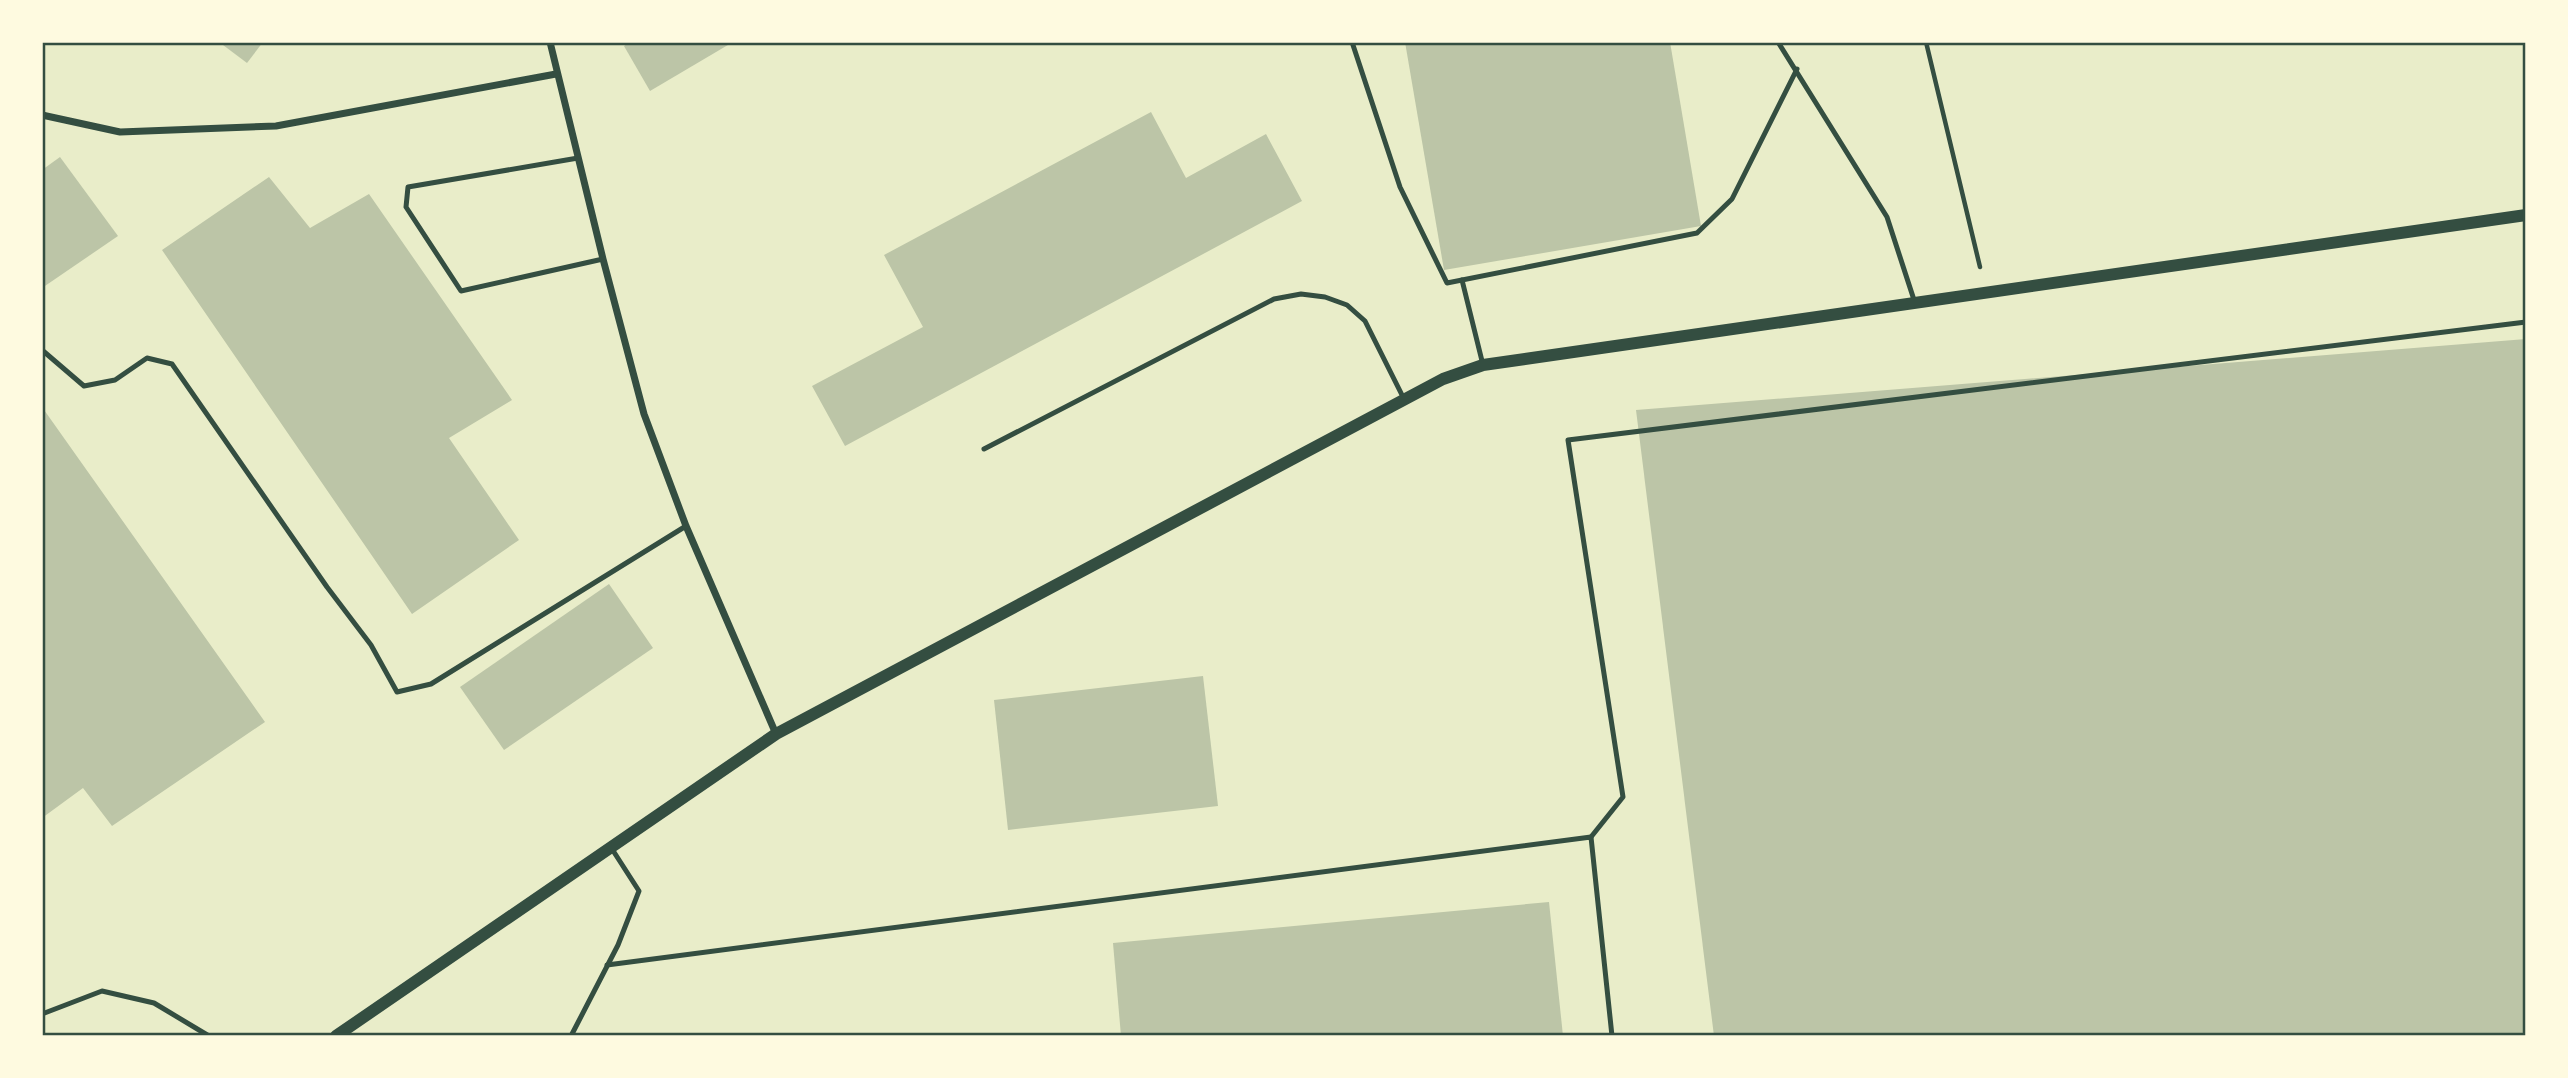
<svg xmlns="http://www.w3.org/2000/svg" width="2568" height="1078" font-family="Arial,sans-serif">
  <rect width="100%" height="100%" fill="#e9edc9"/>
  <g fill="#bcc5a7">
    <path d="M219 42H263L247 63Z"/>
    <path d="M630 42H733L650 91 624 46Z"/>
    <path d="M1405 42H1670L1701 226 1444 270Z"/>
    <path d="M1151 112 1186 178 1266 134 1302 201 845 446 812 386 923 327 884 255Z"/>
    <path d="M60 157 118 236 42 288V170Z"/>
    <path d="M269 177 310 228 369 194 512 400 449 438 519 540 412 614 162 250Z"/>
    <path d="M2526 339V1036H1714L1636 410Z"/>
    <path d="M42 407 265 722 112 826 83 788 42 818Z"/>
    <path d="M609 584 653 648 504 750 460 687Z"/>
    <path d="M1203 676 1218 806 1008 830 994 700Z"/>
    <path d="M1549 902 1563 1036H1121L1113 943Z"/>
  </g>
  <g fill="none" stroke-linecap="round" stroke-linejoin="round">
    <path stroke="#344e41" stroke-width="4.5" d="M1926 42 1980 267"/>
    <g stroke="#344e41" stroke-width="5">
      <path d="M1352 42 1400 187 1447 283 1697 233 1732 199 1797 69"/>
      <path d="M1778 42 1887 217 1915 303"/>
      <path d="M578 158 408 187 406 207 461 291 603 259"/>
      <path d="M1462 280 1483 365"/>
      <path d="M42 350 84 386 115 380 147 358 172 364 327 587 371 645 397 692 431 684 686 526"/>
      <path d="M984 449 1274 299 1301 294 1325 297 1347 305 1365 321 1404 399"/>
      <path d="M1591 837 1623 797 1568 440 2526 322"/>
      <path d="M607 965 1591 837 1612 1036"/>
      <path d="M42 1014 102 991 154 1003 209 1036"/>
      <path d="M571 1036 618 945 639 891 612 849"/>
    </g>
    <g stroke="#344e41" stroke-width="7">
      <path d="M550 42 603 259 644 414 686 526 776 734"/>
      <path d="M42 115 120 132 276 126 556 74"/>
    </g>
    <path stroke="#344e41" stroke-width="12" d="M336 1036 776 734 1443 379 1483 365 2526 215"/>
  </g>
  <rect width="2568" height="1078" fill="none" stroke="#fefae0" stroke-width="88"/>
  <rect x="44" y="44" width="2480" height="990" fill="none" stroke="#344e41" stroke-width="2.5"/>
</svg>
